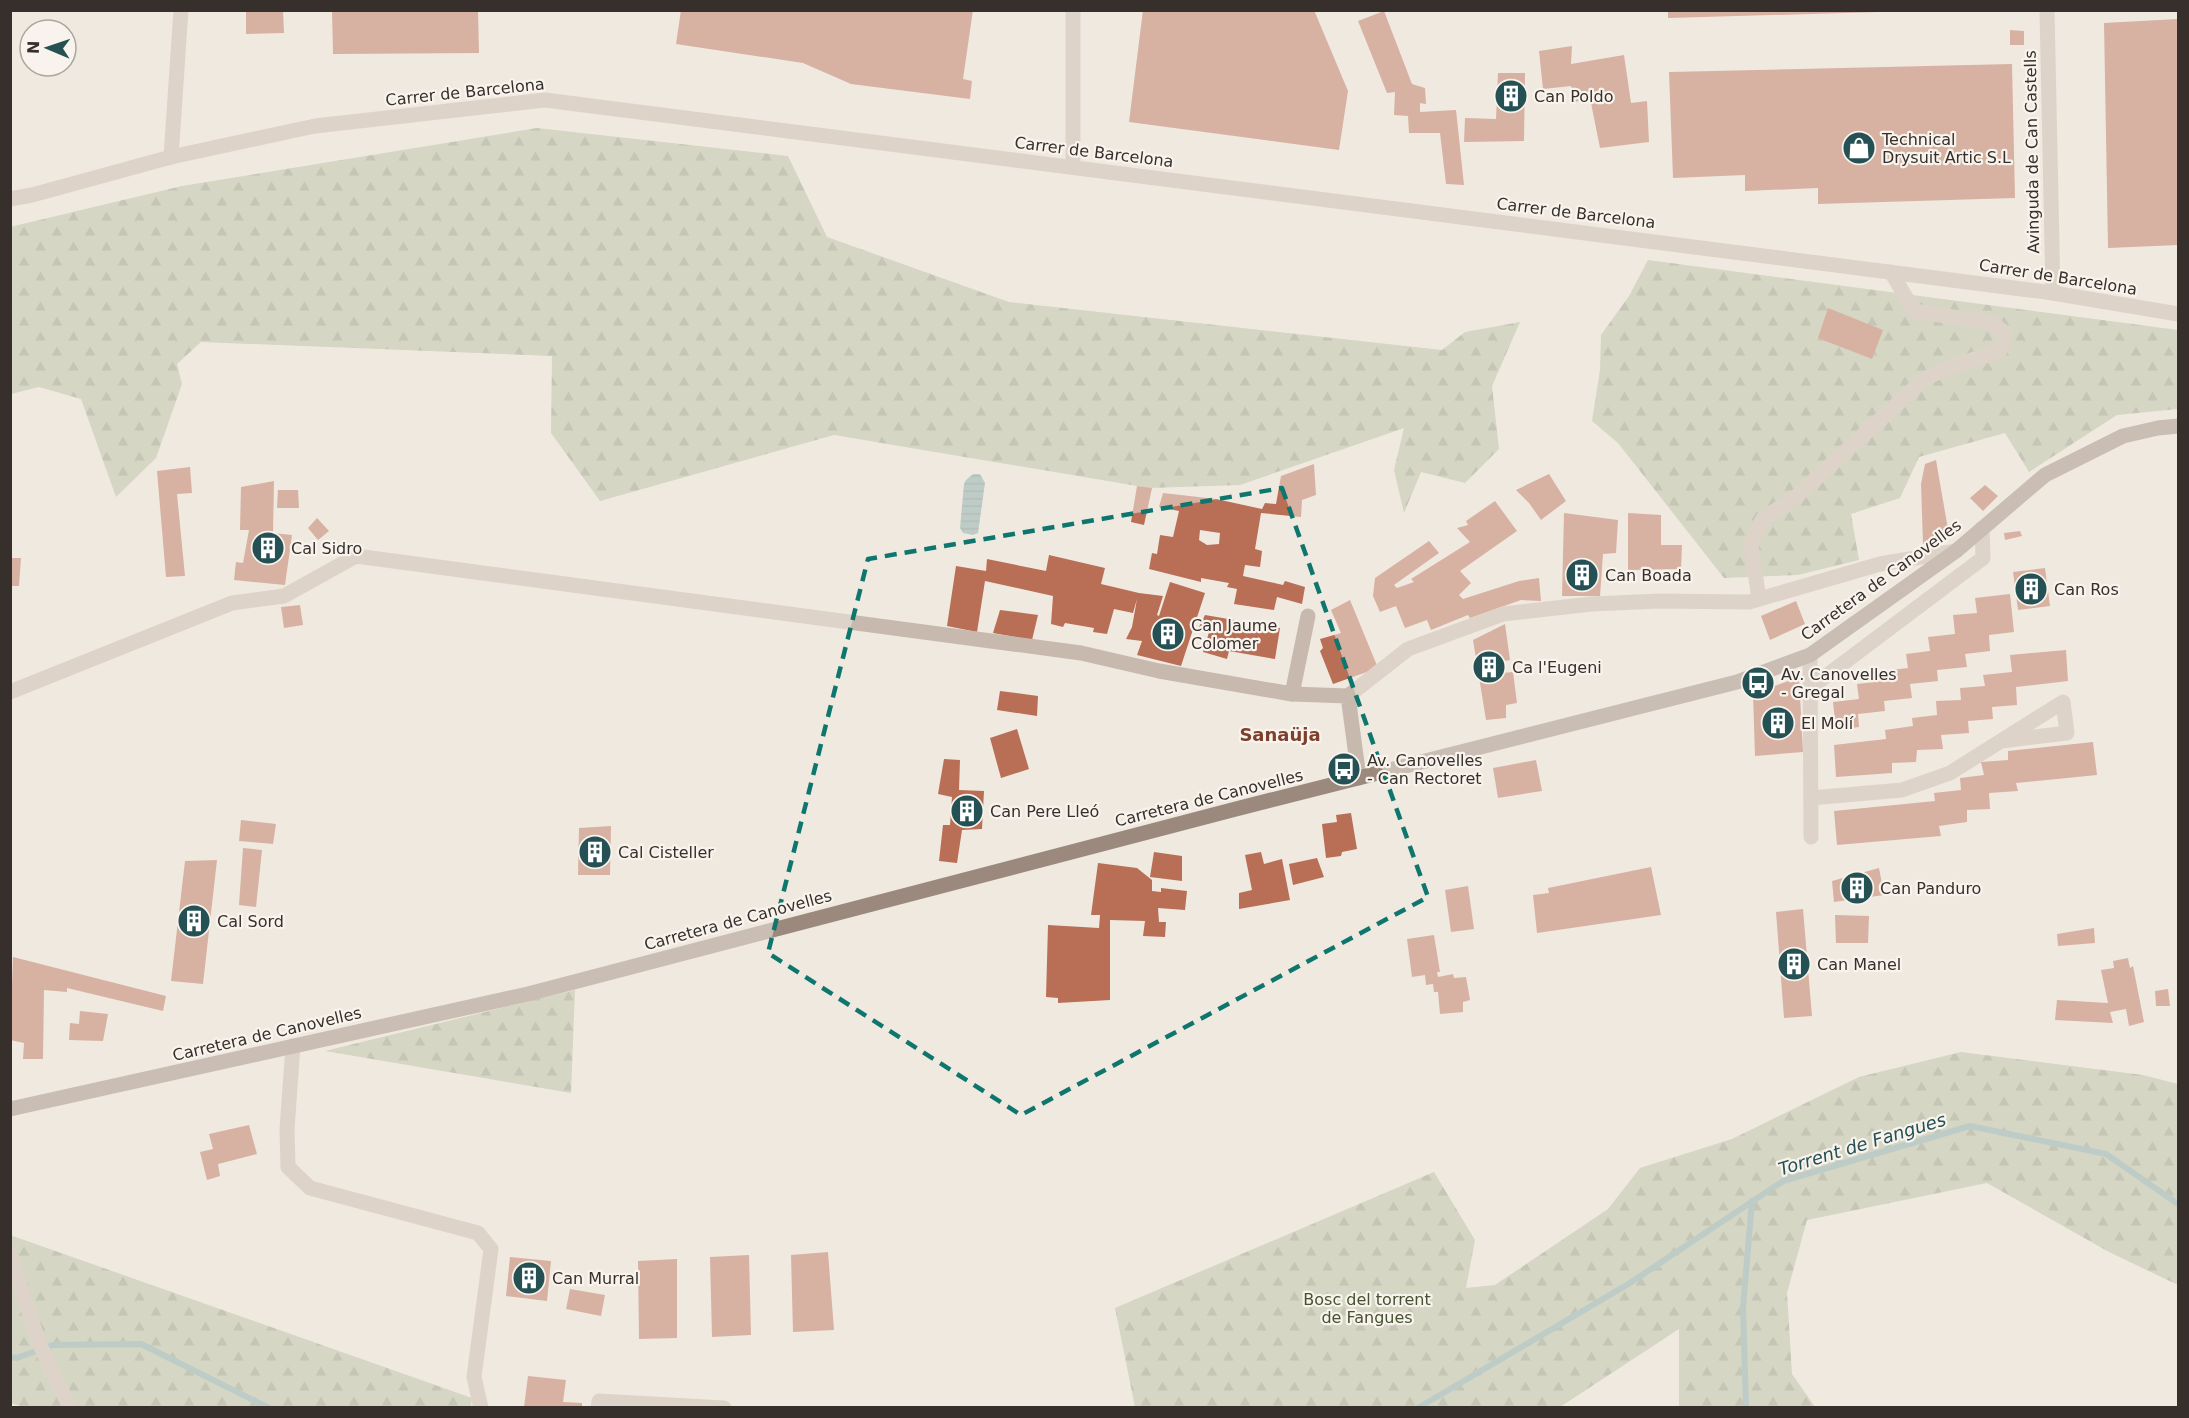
<svg xmlns="http://www.w3.org/2000/svg" width="2189" height="1418" font-family="'DejaVu Sans',sans-serif">
  <defs>
    <pattern id="forest-firs" width="22" height="20" patternUnits="userSpaceOnUse" patternTransform="scale(1.5)"><rect width="22" height="20" fill="#b4bea1"/><path d="M5 1l3.5 6h-7zM16 11l3.5 6h-7z" fill="#939b83"/></pattern>
    <pattern id="water-rules" width="6" height="5" patternUnits="userSpaceOnUse" patternTransform="scale(1.5)"><rect width="6" height="5" fill="#82a9aa"/><path d="M0 2.5h6" fill="none" stroke="#6b8a8b"/></pattern>
  </defs>
  <rect width="100%" height="100%" fill="#f0e9e0"/>
  <g fill="url(#forest-firs)">
    <path d="M537 128 788 156 827 237 1009 302 1442 350 1465 332 1520 322 1492 386 1499 449 1465 483 1421 472 1404 513 1394 470 1404 428 1240 485 1149 488 834 435 600 501 551 433 552 356 201 342 177 364 182 384 156 458 116 497 81 399 39 387 11 394 10 227 182 186Z"/>
    <path d="M1648 260 2178 330V409L2117 415 2029 472 2005 433 1919 457 1900 498 1851 514 1859 560 1798 575 1724 578 1618 443 1592 421 1600 370 1601 335 1629 296Z"/>
    <path d="M575 990 571 1093 325 1051Z"/>
    <path d="M1961 1052 2143 1075 2178 1084V1285L2109 1252 1987 1183 1807 1220 1787 1293 1792 1374 1815 1407H1679V1329L1560 1407H1135L1115 1308 1434 1172 1475 1240 1466 1288 1495 1285 1608 1209 1640 1168 1732 1139 1859 1077Z"/>
    <path d="M10 1235 472 1398 471 1407 26 1408 11 1403Z"/>
  </g>
  <path fill="url(#water-rules)" d="M973 474H980L985 483 978 533 973 535 963 533 960 528 964 484 966 480Z"/>
  <g fill="none" stroke-linecap="round" stroke-linejoin="round">
    <g stroke="#82a9aa" stroke-width="6">
      <path d="M10 1357 17 1358 53 1345 141 1344 269 1408"/>
      <path d="M1418 1408 1630 1283 1783 1181 1970 1126 2106 1154 2178 1204"/>
      <path d="M1746 1408 1743 1307 1752 1201"/>
    </g>
  </g>
  <g fill="#b96e56" fill-rule="evenodd">
    <path d="M246 10H283L284 33 246 34Z"/>
    <path d="M332 10H478L479 53 333 54Z"/>
    <path d="M681 10H973L963 79 972 81 970 99 851 84 803 63 676 44Z"/>
    <path d="M1143 10H1314L1348 91 1339 150 1129 122Z"/>
    <path d="M1668 10H1880V12L1668 18Z"/>
    <path d="M1384 11 1412 84 1425 88 1426 104 1420 103V112L1456 110 1464 185 1446 184 1440 133H1409L1408 116 1394 115 1395 92 1387 93 1358 21Z"/>
    <path d="M2178 19V245L2108 248 2104 23Z"/>
    <path d="M2010 30 2024 31V45H2010Z"/>
    <path d="M1572 46 1571 64 1624 55 1631 103 1647 101 1649 142 1600 148 1590 98 1575 102 1571 86 1543 89 1539 51Z"/>
    <path d="M2012 64 2015 198 1818 204V188L1745 191V175L1673 178 1669 72Z"/>
    <path d="M1498 73H1525L1524 141 1464 142 1465 118 1496 119Z"/>
    <path d="M1828 308 1883 330 1872 359 1818 338Z"/>
    <path d="M1936 460 1949 535 1923 544 1921 484 1925 464Z"/>
    <path d="M1314 464 1316 495 1302 500 1301 517 1261 513 1255 549 1262 551 1260 567 1245 565 1243 576 1283 585 1285 581 1305 587 1302 604 1277 597 1274 610 1234 604 1237 589 1227 587 1229 583 1201 578V582L1149 569 1152 553 1157 554 1160 535 1173 537 1179 511 1159 507 1163 493 1216 499 1262 509 1265 503 1276 504 1281 476ZM1200 530 1220 533 1219 544 1207 545 1199 540Z"/>
    <path d="M190 467 192 493 177 494 185 576 166 577 157 471Z"/>
    <path d="M1549 474 1566 501 1541 520 1529 503 1516 490Z"/>
    <path d="M274 481 273 533 292 535 285 585 234 580 236 562 243 563 249 530H240L241 487Z"/>
    <path d="M1985 485 1998 496 1983 511 1970 498Z"/>
    <path d="M1137 486 1152 488 1144 525 1131 522Z"/>
    <path d="M278 490H298L299 508H277Z"/>
    <path d="M1495 501 1517 531 1460 571 1471 583 1459 595 1463 599 1519 581 1539 578 1541 601 1521 600 1470 618 1468 615 1431 630 1427 620 1405 628 1396 606 1380 612 1373 596 1375 578 1429 541 1439 553 1394 585 1397 588 1414 582 1411 579 1470 542 1457 528 1468 525 1466 521Z"/>
    <path d="M1564 513 1618 520 1616 553 1603 554 1600 596H1562Z"/>
    <path d="M1628 513 1661 515V545H1682L1681 569 1628 570Z"/>
    <path d="M317 518 329 531 318 540 308 528Z"/>
    <path d="M2020 531 2022 536 2005 540 2004 533Z"/>
    <path d="M1049 555 1105 568 1101 584 1139 593 1163 596 1157 615 1159 616 1170 582 1205 593 1181 666 1137 655 1142 641 1126 639 1132 627 1137 599 1133 613 1114 609 1107 634 1093 632 1094 628 1065 623 1063 627 1051 624 1053 596 985 581 977 632 947 626 956 566 986 571 987 559 1046 571Z"/>
    <path d="M10 558H21L19 586H10Z"/>
    <path d="M2045 568 2050 606 2018 610 2013 572Z"/>
    <path d="M2010 594 2014 632 1989 635 1990 651 1965 654 1967 667 1937 670 1938 681 1910 684 1912 698 1884 701 1885 711 1858 714 1859 727 1836 730 1833 702 1859 699 1857 684 1883 681 1882 671 1908 668 1906 654 1930 651 1928 637 1955 634 1953 615 1977 613 1975 598Z"/>
    <path d="M1350 600 1378 668 1333 684 1320 651 1323 648 1320 639 1341 633 1331 610Z"/>
    <path d="M1796 601 1805 624 1770 640 1761 616Z"/>
    <path d="M300 605 303 625 284 628 281 607Z"/>
    <path d="M1000 610 1038 615 1032 640 993 633Z"/>
    <path d="M1205 615 1280 628 1275 659 1229 651 1227 659 1203 652 1210 629 1199 627Z"/>
    <path d="M1505 624 1510 660 1499 662 1502 673 1513 672 1517 703 1506 705V718L1486 720 1473 640Z"/>
    <path d="M2066 650 2068 681 2016 687 2017 705 1992 707 1993 719 1968 721 1969 733 1941 735 1943 749 1917 750 1916 762 1892 763V773L1836 777 1834 745 1886 739 1885 730 1913 726 1912 718 1937 715 1936 701 1961 700 1960 688 1985 686 1983 675 2012 672 2010 655Z"/>
    <path d="M1799 677 1803 752 1755 756 1753 694Z"/>
    <path d="M1000 691 1038 696 1037 716 997 710Z"/>
    <path d="M1017 729 1029 769 1001 778 990 738Z"/>
    <path d="M2093 742 2097 775 2016 783 2018 791 1989 793 1990 809 1967 810V822L1939 826 1941 836 1837 845 1834 811 1935 801 1934 793 1961 790 1960 778 1984 775 1981 762 2008 760V751Z"/>
    <path d="M944 759 960 760 959 790 984 791 982 829 962 830 957 863 939 861 943 825H950L952 797 938 794Z"/>
    <path d="M1536 760 1542 791 1498 798 1493 768Z"/>
    <path d="M1351 813 1357 849 1342 852 1341 856 1326 858 1322 824 1337 822 1336 815Z"/>
    <path d="M241 820 276 824 273 844 239 841Z"/>
    <path d="M611 826 610 875H578L579 828Z"/>
    <path d="M243 848 262 850 256 907 239 905Z"/>
    <path d="M1154 852 1182 856V881L1150 877Z"/>
    <path d="M1261 852 1264 864 1282 859 1290 900 1239 909V893L1252 890 1245 855Z"/>
    <path d="M1317 858 1324 877 1293 885 1289 864Z"/>
    <path d="M217 860 203 984 171 981 185 861Z"/>
    <path d="M1098 863 1137 868 1152 880V891L1161 892V888L1187 891 1185 910 1158 908 1159 922H1166L1165 937 1143 936 1145 921 1110 920V1000L1058 1003V998L1046 997 1048 925 1099 928 1100 915H1091Z"/>
    <path d="M1651 867 1661 915 1537 933 1533 895 1549 893 1548 888Z"/>
    <path d="M1879 868 1884 895 1834 902 1832 881Z"/>
    <path d="M1468 886 1474 929 1451 932 1445 890Z"/>
    <path d="M1803 909 1812 1016 1784 1018 1776 912Z"/>
    <path d="M1835 915 1869 916 1868 943H1836Z"/>
    <path d="M2094 928 2095 943 2058 946 2057 934Z"/>
    <path d="M1434 935 1440 972H1437L1438 977 1453 974 1454 978 1466 977 1470 1000 1463 1002V1012L1440 1014 1438 992H1434L1433 984 1426 985 1425 975 1412 977 1407 939Z"/>
    <path d="M13 957 166 996 163 1011 67 988V992L44 990 43 1059H23L24 1043 10 1040Z"/>
    <path d="M2128 958 2130 968 2133 966 2144 1022 2129 1026 2126 1009 2110 1012 2113 1023 2055 1020 2057 1000 2108 1003 2101 970 2114 968 2113 961Z"/>
    <path d="M2168 989 2170 1006H2156L2155 991Z"/>
    <path d="M80 1011 108 1014 103 1041 69 1040 70 1023 79 1024Z"/>
    <path d="M249 1125 257 1154 218 1164 220 1176 207 1180 200 1152 213 1149 209 1134Z"/>
    <path d="M828 1252 834 1330 793 1332 791 1255Z"/>
    <path d="M749 1255 751 1335 712 1337 710 1257Z"/>
    <path d="M510 1257 551 1261 547 1301 506 1296Z"/>
    <path d="M677 1259V1338L639 1339 638 1261Z"/>
    <path d="M570 1289 605 1295 601 1316 566 1309Z"/>
    <path d="M528 1376 566 1380 563 1402 582 1403V1407H524Z"/>
  </g>
  <g fill="none" stroke-linecap="round" stroke-linejoin="round">
    <g stroke="#c7b9ad" stroke-width="15">
      <path d="M1073 10V167"/>
      <path d="M2047 10 2053 293"/>
      <path d="M171 157 181 10"/>
      <path d="M10 199 32 195 171 157 315 126 545 100 2053 293 2178 314"/>
      <path d="M1759 599 1751 545 1762 520 1798 495 1924 379 1953 366 2000 351 2005 333 1992 323 1914 311 1891 272"/>
      <path d="M1810 655 1811 837"/>
      <path d="M1809 689 1983 558 1982 528"/>
      <path d="M10 692 232 603 284 596 356 556 1081 653 1159 671 1292 694 1348 696 1359 778"/>
      <path d="M1292 694 1308 616"/>
      <path d="M1348 696 1408 649 1503 614 1591 604 1659 601 1749 602 1880 564 1956 551"/>
      <path d="M1811 798 1902 790 1950 773 2063 702 2067 733 2001 741"/>
      <path d="M293 1046 287 1129 288 1167 310 1188 478 1233 491 1249 474 1377 481 1408"/>
      <path d="M10 1254 39 1343 70 1408"/>
      <path d="M598 1408 599 1401 724 1408"/>
    </g>
    <path stroke="#9b897e" stroke-width="15" d="M10 1109 528 994 1232 810 1737 682 1810 655 1956 551 2045 475 2123 436 2158 428 2178 426"/>
  </g>
  <path d="M0 0H2189V1418H0ZM1282 488 1428 897 1021 1115 768 953 868 559Z" fill="#f0e9e0" fill-opacity=".55" fill-rule="evenodd"/>
  <path fill="none" stroke="#0f766e" stroke-width="4.5" stroke-dasharray="12 8" stroke-linejoin="round" d="M1282 488 1428 897 1021 1115 768 953 868 559Z"/>
  <defs>
    <symbol id="building-disc" viewBox="-11 -11 22 22"><circle r="9.5" fill="#255154" stroke="#f8f3ec"/><path d="M-4-6H4V6H1V3H-1V6H-4ZM-2.5-4.3h1.7v1.8h-1.7ZM.8-4.3h1.7v1.8H.8ZM-2.5-1h1.7V.8h-1.7ZM.8-1h1.7V.8H.8Z" fill="#fff"/></symbol>
    <symbol id="shop-disc" viewBox="-11 -11 22 22"><circle r="9.5" fill="#255154" stroke="#f8f3ec"/><path d="M-5-2.5h2.3a2.7 3.5 0 0 1 5.4 0H5L5.5 6h-11ZM-1.5-2.5h3a1.5 2.3 0 0 0-3 0Z" fill="#fff"/></symbol>
    <symbol id="bus-disc" viewBox="-11 -11 22 22"><circle r="9.5" fill="#255154" stroke="#f8f3ec"/><path d="M-5-6H5V4H4V6H2V4H-2V6H-4V4H-5ZM-3.5-4V0h7V-4ZM-3.5 1.2v1.5H-2V1.2ZM2 1.2v1.5H3.5V1.2Z" fill="#fff"/></symbol>
  </defs>
  <g fill-rule="evenodd">
    <use href="#building-disc" x="1492" y="77" width="38" height="38"/>
    <use href="#shop-disc" x="1840" y="129" width="38" height="38"/>
    <use href="#building-disc" x="249" y="529" width="38" height="38"/>
    <use href="#building-disc" x="1563" y="556" width="38" height="38"/>
    <use href="#building-disc" x="2012" y="570" width="38" height="38"/>
    <use href="#building-disc" x="1149" y="615" width="38" height="38"/>
    <use href="#building-disc" x="1470" y="648" width="38" height="38"/>
    <use href="#bus-disc" x="1739" y="664" width="38" height="38"/>
    <use href="#building-disc" x="1759" y="704" width="38" height="38"/>
    <use href="#bus-disc" x="1325" y="750" width="38" height="38"/>
    <use href="#building-disc" x="948" y="792" width="38" height="38"/>
    <use href="#building-disc" x="576" y="833" width="38" height="38"/>
    <use href="#building-disc" x="1838" y="869" width="38" height="38"/>
    <use href="#building-disc" x="175" y="902" width="38" height="38"/>
    <use href="#building-disc" x="1775" y="945" width="38" height="38"/>
    <use href="#building-disc" x="510" y="1259" width="38" height="38"/>
  </g>
  <g text-anchor="middle" dominant-baseline="central" stroke-width="4.5" stroke-linejoin="round" paint-order="stroke">
    <g font-size="16" fill="#372f2b" stroke="#f8f3ec">
      <text transform="translate(465 92) rotate(-6)">Carrer de Barcelona</text>
      <text transform="translate(1094 152) rotate(7)">Carrer de Barcelona</text>
      <text transform="translate(2032 152) rotate(-91)">Avinguda de Can Castells</text>
      <text transform="translate(1576 213) rotate(7)">Carrer de Barcelona</text>
      <text transform="translate(2058 277) rotate(9)">Carrer de Barcelona</text>
      <text transform="translate(1881 580) rotate(-36)">Carretera de Canovelles</text>
      <text transform="translate(1209 798) rotate(-14)">Carretera de Canovelles</text>
      <text transform="translate(738 920) rotate(-15)">Carretera de Canovelles</text>
      <text transform="translate(267 1034) rotate(-13)">Carretera de Canovelles</text>
    </g>
    <g font-size="16" fill="#372f2b" stroke="#f8f3ec" text-anchor="start">
      <text x="1534" y="96">Can Poldo</text>
      <text x="1882" y="139">Technical<tspan x="1882" dy="18">Drysuit Artic S.L</tspan></text>
      <text x="291" y="548">Cal Sidro</text>
      <text x="1605" y="575">Can Boada</text>
      <text x="2054" y="589">Can Ros</text>
      <text x="1191" y="625">Can Jaume<tspan x="1191" dy="18">Colomer</tspan></text>
      <text x="1512" y="667">Ca l'Eugeni</text>
      <text x="1781" y="674">Av. Canovelles<tspan x="1781" dy="18">- Gregal</tspan></text>
      <text x="1801" y="723">El Molí</text>
      <text x="1367" y="760">Av. Canovelles<tspan x="1367" dy="18">- Can Rectoret</tspan></text>
      <text x="990" y="811">Can Pere Lleó</text>
      <text x="618" y="852">Cal Cisteller</text>
      <text x="1880" y="888">Can Panduro</text>
      <text x="217" y="921">Cal Sord</text>
      <text x="1817" y="964">Can Manel</text>
      <text x="552" y="1278">Can Murral</text>
    </g>
    <g font-size="16" fill="#465231" stroke="#f8f3ec">
      <text x="1367" y="1299">Bosc del torrent<tspan x="1367" dy="18">de Fangues</tspan></text>
    </g>
    <g font-size="18" font-weight="bold" fill="#7d402d" stroke="#f8f3ec">
      <text x="1280" y="734">Sanaüja</text>
    </g>
    <g font-size="18" font-style="italic" fill="#255154" stroke="#f8f3ec">
      <text transform="translate(1862 1144) rotate(-17)">Torrent de Fangues</text>
    </g>
  </g>
  <rect width="2189" height="1418" fill="none" stroke="#372f2b" stroke-width="24"/>
  <g transform="translate(48 48) rotate(272)"><circle r="28" fill="#f8f3ec" stroke="#aba59f" stroke-width="1.5"/>
  <path d="M0-4.5L10 22L0 15L-10 22Z" fill="#255154"/>
  <text y="-9" font-size="16" font-weight="bold" text-anchor="middle" fill="#372f2b">N</text>
  </g>
</svg>
